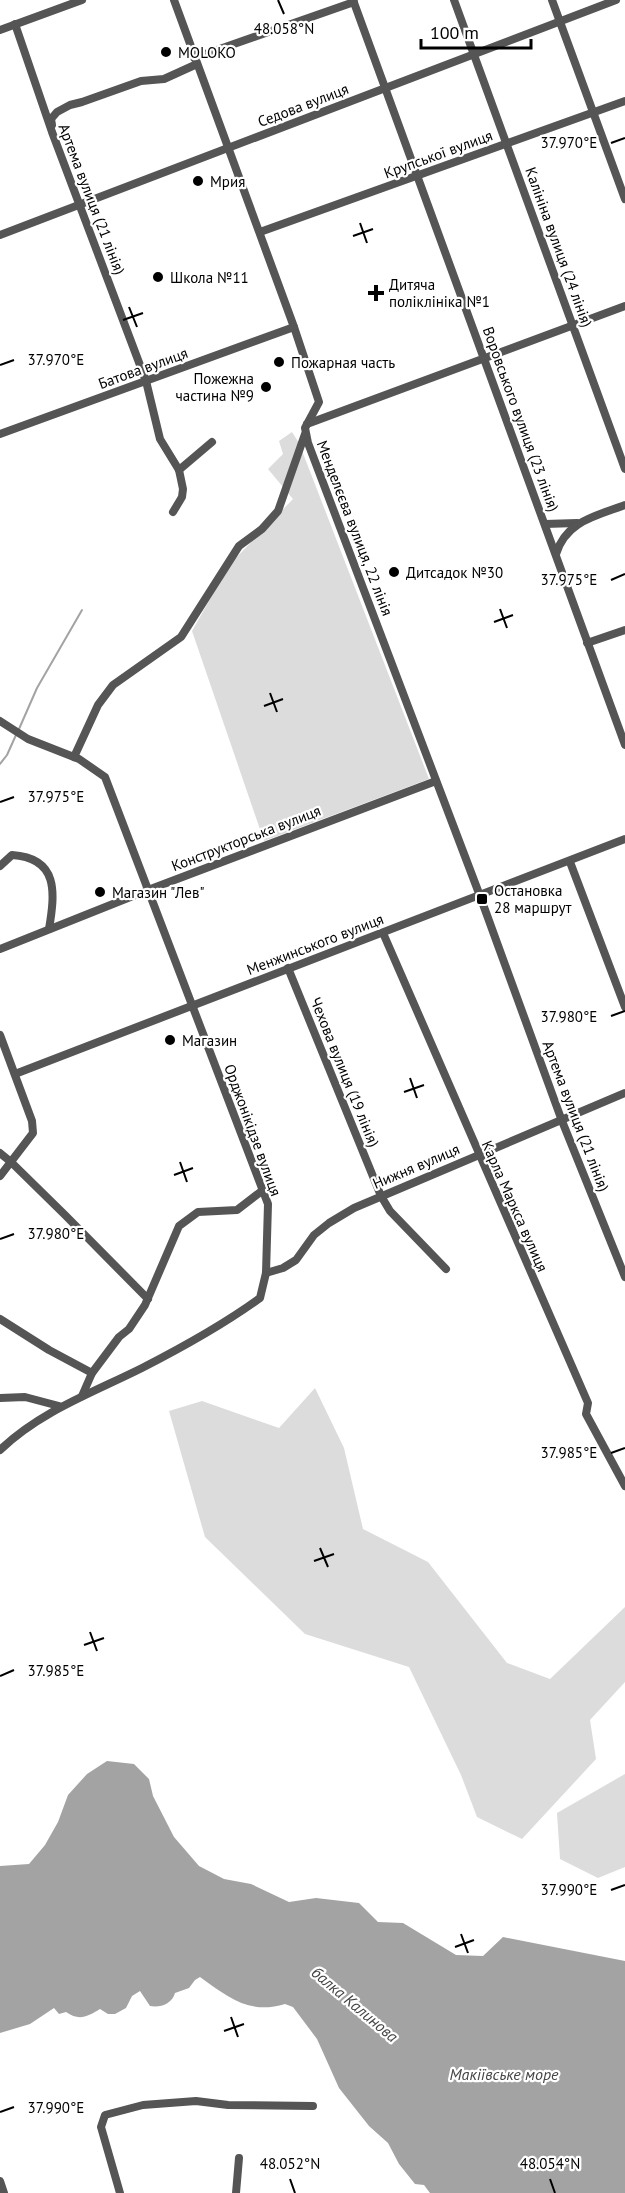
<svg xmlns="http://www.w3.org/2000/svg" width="625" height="2193" font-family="'PT Sans',sans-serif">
  <rect width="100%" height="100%" fill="#fff"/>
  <g fill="#dcdcdc">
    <path d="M292 432 299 443 429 779 264 841 192 631 230 564 293 499 268 469 283 454 279 441Z"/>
    <path d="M315 1388 344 1448 363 1529 428 1562 507 1663 550 1679 625 1607V1682L590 1720 596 1759 522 1839 477 1817 461 1775 409 1667 305 1634 205 1537 169 1411 202 1401 279 1428Z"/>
    <path d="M625 1774V1867L598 1878 560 1859 557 1813Z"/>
  </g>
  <path fill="#a3a3a3" d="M107 1761 134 1764 149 1779 153 1796 174 1837 199 1866 224 1879 251 1884 289 1902 316 1898 359 1903 378 1922 403 1923 456 1955 483 1956 503 1937 625 1961V2193H430L424 2185 415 2184 399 2164 388 2143 369 2126 339 2088 317 2039 293 2007 285 2004C249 2015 228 1997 200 1977L195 1980 189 1988 175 1993C172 2004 160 2008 150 2006L140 1991 132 1996 126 2008 115 2014H108L100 2009C87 2017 79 2021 66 2012L59 2014 54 2008 30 2024 0 2033V1866L29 1864 45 1845 58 1822 68 1795 87 1774Z"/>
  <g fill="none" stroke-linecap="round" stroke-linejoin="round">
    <g stroke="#a3a3a3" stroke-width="2">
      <path d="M19 729 37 688 82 610"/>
      <path d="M0 764 7 755 16 735"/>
    </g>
    <g stroke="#555" stroke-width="8">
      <path d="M174 0 294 327 319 402 305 428 308 443 480 896 562 1121 625 1277"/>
      <path d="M353 0 625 745"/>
      <path d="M454 0 625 469"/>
      <path d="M552 0 625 199"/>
      <path d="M15 24 52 132 146 381 160 439 179 470 183 489 182 497 173 512"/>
      <path d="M0 30 82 0"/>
      <path d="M194 58 354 2"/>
      <path d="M52 125 51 119 57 112 70 105 82 102 141 81 164 79 197 64"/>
      <path d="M260 232 625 101"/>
      <path d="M0 235 616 0"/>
      <path d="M307 424 625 306"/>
      <path d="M0 434 294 327"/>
      <path d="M179 470 212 442"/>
      <path d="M545 524 577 523"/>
      <path d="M556 554C566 521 596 516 625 505"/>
      <path d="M587 643 625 630"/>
      <path d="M0 721 28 739 79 759 105 777 268 1204 266 1273 260 1298C223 1325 183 1347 142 1368 92 1393 41 1411 0 1450"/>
      <path d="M74 757 98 705 113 685 181 637 239 546 262 529 278 511 305 434"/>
      <path d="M570 862 625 1007"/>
      <path d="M0 866 12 855C59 858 55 893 49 929"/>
      <path d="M383 933 588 1403 586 1414 625 1486"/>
      <path d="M0 949 148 890 436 781"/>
      <path d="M288 968 381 1196 390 1211 446 1269"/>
      <path d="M0 1035 32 1121 33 1133 0 1176"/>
      <path d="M15 1074 625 839"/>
      <path d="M0 1153 11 1162 65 1215 148 1299"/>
      <path d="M266 1273 283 1268 296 1260 314 1235 329 1223 354 1208 625 1093"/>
      <path d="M0 1319 49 1350 92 1373"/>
      <path d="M82 1396 92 1373 119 1337 129 1329 145 1305 179 1226 198 1212 237 1210 263 1190"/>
      <path d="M0 1398 25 1397 59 1406"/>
      <path d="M0 2181 4 2193"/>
      <path d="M120 2193 101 2127 105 2115 143 2105 196 2101 228 2105 313 2106"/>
      <path d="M236 2193 239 2158"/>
    </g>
  </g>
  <path fill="none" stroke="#000" stroke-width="2" d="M278 0 284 14M611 143 625 138M360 223 367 243M353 236 373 229M129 307 137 327M123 320 143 313M0 365 14 360M611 580 625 574M500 609 507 628M494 622 513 615M270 693 277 712M264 706 283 699M0 802 14 797M611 1016 625 1011M410 1078 417 1098M404 1092 424 1085M180 1162 187 1182M174 1175 193 1168M0 1239 14 1234M611 1453 625 1448M320 1548 328 1567M314 1561 334 1554M90 1632 97 1651M84 1645 104 1638M0 1676 14 1670M611 1890 625 1885M461 1934 468 1953M455 1947 474 1940M231 2017 238 2037M224 2031 244 2024M0 2112 14 2107M290 2179 295 2193M550 2179 555 2193"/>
  <g fill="#000" stroke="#fff" stroke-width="2">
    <circle cx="166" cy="52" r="6"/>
    <circle cx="198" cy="181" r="6"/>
    <circle cx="158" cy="277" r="6"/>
    <path d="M373 284h6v6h6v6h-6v6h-6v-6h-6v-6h6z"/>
    <circle cx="279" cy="362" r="6"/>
    <circle cx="266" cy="387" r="6"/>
    <circle cx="394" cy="572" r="6"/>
    <circle cx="100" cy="892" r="6"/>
    <rect x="476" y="893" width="12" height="12" rx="3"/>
    <circle cx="170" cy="1040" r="6"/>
  </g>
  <g text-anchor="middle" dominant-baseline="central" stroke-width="4.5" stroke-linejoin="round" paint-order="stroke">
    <g font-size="15" fill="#000" stroke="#fff" text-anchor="start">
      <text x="178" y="52">MOLOKO</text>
      <text x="210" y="181">Мрия</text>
      <text x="170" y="277">Школа №11</text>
      <text x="389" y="284">Дитяча<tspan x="389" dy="17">поліклініка №1</tspan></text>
      <text x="291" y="362">Пожарная часть</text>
      <text x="254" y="378" text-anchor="end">Пожежна<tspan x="254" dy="17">частина №9</tspan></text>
      <text x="406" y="572">Дитсадок №30</text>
      <text x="494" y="890">Остановка<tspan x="494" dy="17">28 маршрут</tspan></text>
      <text x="112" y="892">Магазин "Лев"</text>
      <text x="182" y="1040">Магазин</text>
    </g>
    <g font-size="15" fill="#000" stroke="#fff">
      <text transform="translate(303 105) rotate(-21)">Седова вулиця</text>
      <text transform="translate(438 154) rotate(-20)">Крупської вулиця</text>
      <text transform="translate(92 199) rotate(69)">Артема вулиця (21 лiнiя)</text>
      <text transform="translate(559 247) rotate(70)">Калініна вулиця (24 лiнiя)</text>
      <text transform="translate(143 368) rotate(-20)">Батова вулиця</text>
      <text transform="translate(521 419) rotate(70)">Воровського вулиця (23 лiнiя)</text>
      <text transform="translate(355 528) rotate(69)">Менделєєва вулиця, 22 лінія</text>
      <text transform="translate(246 838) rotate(-21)">Конструкторська вулиця</text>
      <text transform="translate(315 944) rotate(-21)">Менжинського вулиця</text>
      <text transform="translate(345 1072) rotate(68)">Чехова вулиця (19 лiнiя)</text>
      <text transform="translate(576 1116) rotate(69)">Артема вулиця (21 лiнiя)</text>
      <text transform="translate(253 1130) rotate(70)">Орджонікідзе вулиця</text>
      <text transform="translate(416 1166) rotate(-23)">Нижня вулиця</text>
      <text transform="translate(515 1206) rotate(66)">Карла Маркса вулиця</text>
    </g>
    <g font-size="16" font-style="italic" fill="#444" stroke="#fff">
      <text transform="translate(355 2004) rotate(40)">балка Калинова</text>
      <text x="504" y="2074">Макіївське море</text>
    </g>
  </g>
  <g font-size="15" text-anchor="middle" fill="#000" stroke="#fff" stroke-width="4.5" stroke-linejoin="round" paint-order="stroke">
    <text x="284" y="34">48.058°N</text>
    <text x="569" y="148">37.970°E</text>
    <text x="56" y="365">37.970°E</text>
    <text x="569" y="585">37.975°E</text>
    <text x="56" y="802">37.975°E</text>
    <text x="569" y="1022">37.980°E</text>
    <text x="56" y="1239">37.980°E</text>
    <text x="569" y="1458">37.985°E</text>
    <text x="56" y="1676">37.985°E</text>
    <text x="569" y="1895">37.990°E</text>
    <text x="56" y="2113">37.990°E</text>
    <text x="290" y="2169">48.052°N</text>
    <text x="550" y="2169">48.054°N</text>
  </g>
  <path d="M421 39v9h110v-9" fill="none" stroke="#000000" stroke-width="3"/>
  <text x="430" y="39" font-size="18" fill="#000000" stroke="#ffffff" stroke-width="4.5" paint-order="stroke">100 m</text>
</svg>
